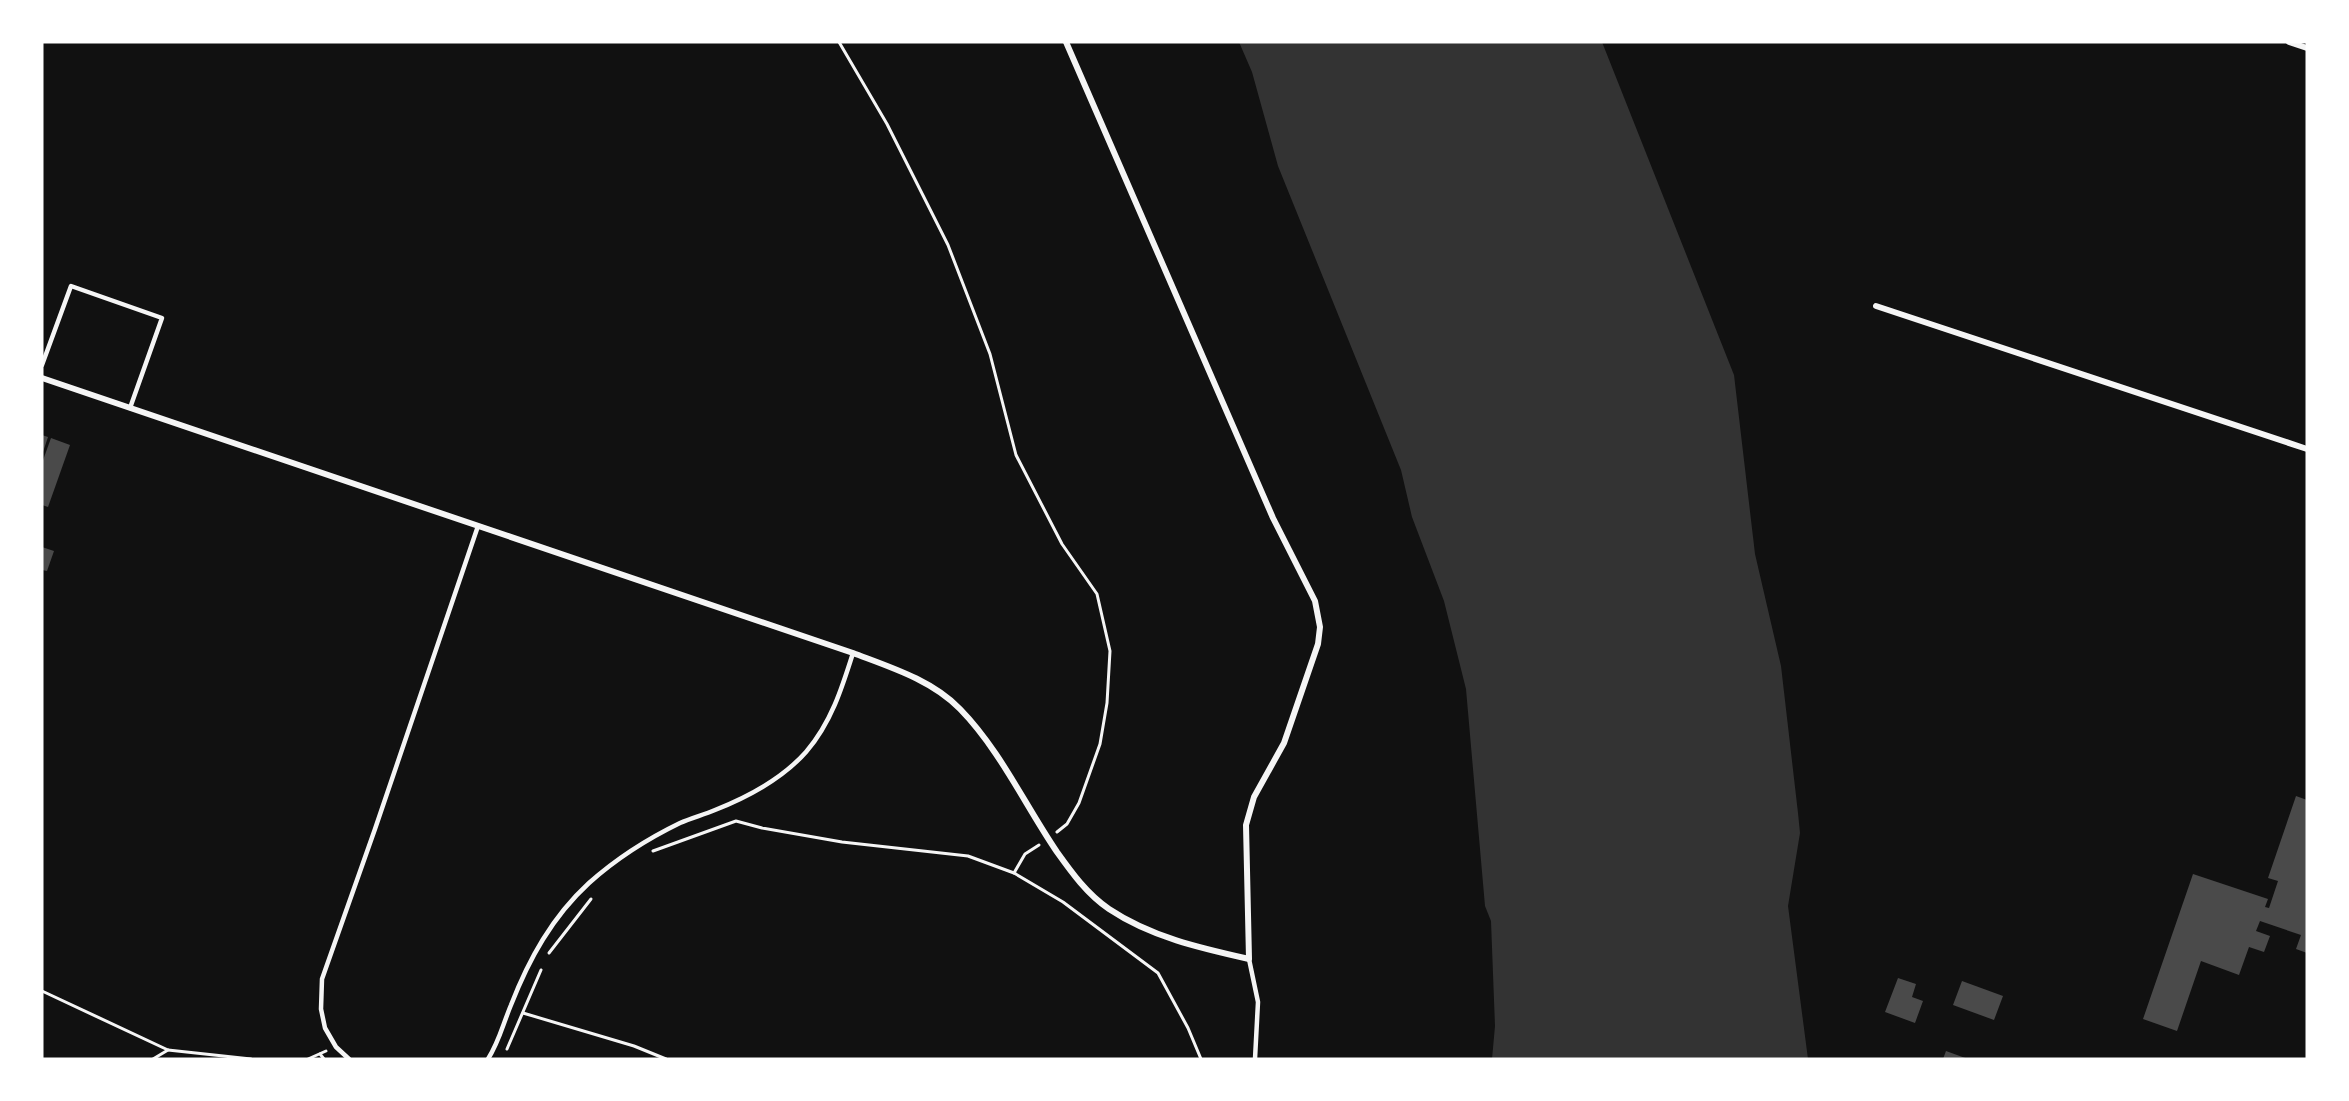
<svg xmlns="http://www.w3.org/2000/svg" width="2349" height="1101" font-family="Barlow,sans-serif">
  <rect width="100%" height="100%" fill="#111"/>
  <path fill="#333" d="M1239 42H1602L1734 375 1755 554 1781 666 1798 813 1800 833 1788 906 1808 1059H1492L1495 1026 1491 921 1485 906 1466 689 1444 601 1412 517 1401 470 1278 166 1252 72Z"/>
  <g fill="#4a4a4a">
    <path d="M42 435 48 437 42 455Z"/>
    <path d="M51 438 70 445 48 507 42 505V463Z"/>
    <path d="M42 547 54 551 47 571 42 570Z"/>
    <path d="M2296 796 2307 800V953L2296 949 2301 935 2260 921 2256 931 2270 936 2264 952 2249 947 2239 975 2201 961 2177 1031 2143 1019 2193 874 2268 899 2265 907 2269 908 2278 881 2268 878Z"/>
    <path d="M1898 978 1916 984 1912 997 1923 1001 1915 1023 1885 1012Z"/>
    <path d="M1962 981 2003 996 1994 1020 1953 1005Z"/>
    <path d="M1946 1051 1968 1059H1943Z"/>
  </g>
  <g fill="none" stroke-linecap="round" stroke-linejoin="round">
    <g stroke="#f5f5f5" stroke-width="3">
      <path d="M839 42 887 124 948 245 990 354 1016 455 1062 544 1097 594 1110 651 1107 703 1100 744 1079 803 1067 824 1057 832"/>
      <path d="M1039 845 1025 854 1014 873 1063 902 1158 973 1188 1028 1201 1059"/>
      <path d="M653 851 736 821 762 828 842 842 968 856 1014 873"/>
      <path d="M549 953 591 899"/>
      <path d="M42 991 168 1050 251 1059"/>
      <path d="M523 1013 634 1046 666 1059"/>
      <path d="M507 1049 541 970"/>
      <path d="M320 1054 324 1059"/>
      <path d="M153 1059 168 1050"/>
      <path d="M308 1059 326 1051"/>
    </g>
    <g stroke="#f5f5f5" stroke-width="4.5">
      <path d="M42 365 71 286 162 318 130 408"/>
      <path d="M1249 959 1258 1002 1255 1059"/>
      <path d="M349 1059 336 1047 325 1028 321 1009 322 979 375 829 478 526"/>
      <path d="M488 1059C499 1042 503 1024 511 1005 529 959 552 917 589 883 617 858 647 839 680 823 691 818 703 815 715 810 748 797 782 779 806 752 831 723 842 688 853 653"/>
    </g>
    <g stroke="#f5f5f5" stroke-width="6">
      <path d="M2289 42 2307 48"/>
      <path d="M1876 306 2307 449"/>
      <path d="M42 378 853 653C890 667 932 680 960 709 1000 750 1025 805 1057 852 1072 873 1087 894 1109 909 1151 937 1200 948 1249 959L1246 825 1254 797 1284 743 1318 644 1320 627 1315 601 1273 518 1066 42"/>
    </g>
  </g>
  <rect width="2349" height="1101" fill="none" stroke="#ffffff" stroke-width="87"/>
</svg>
